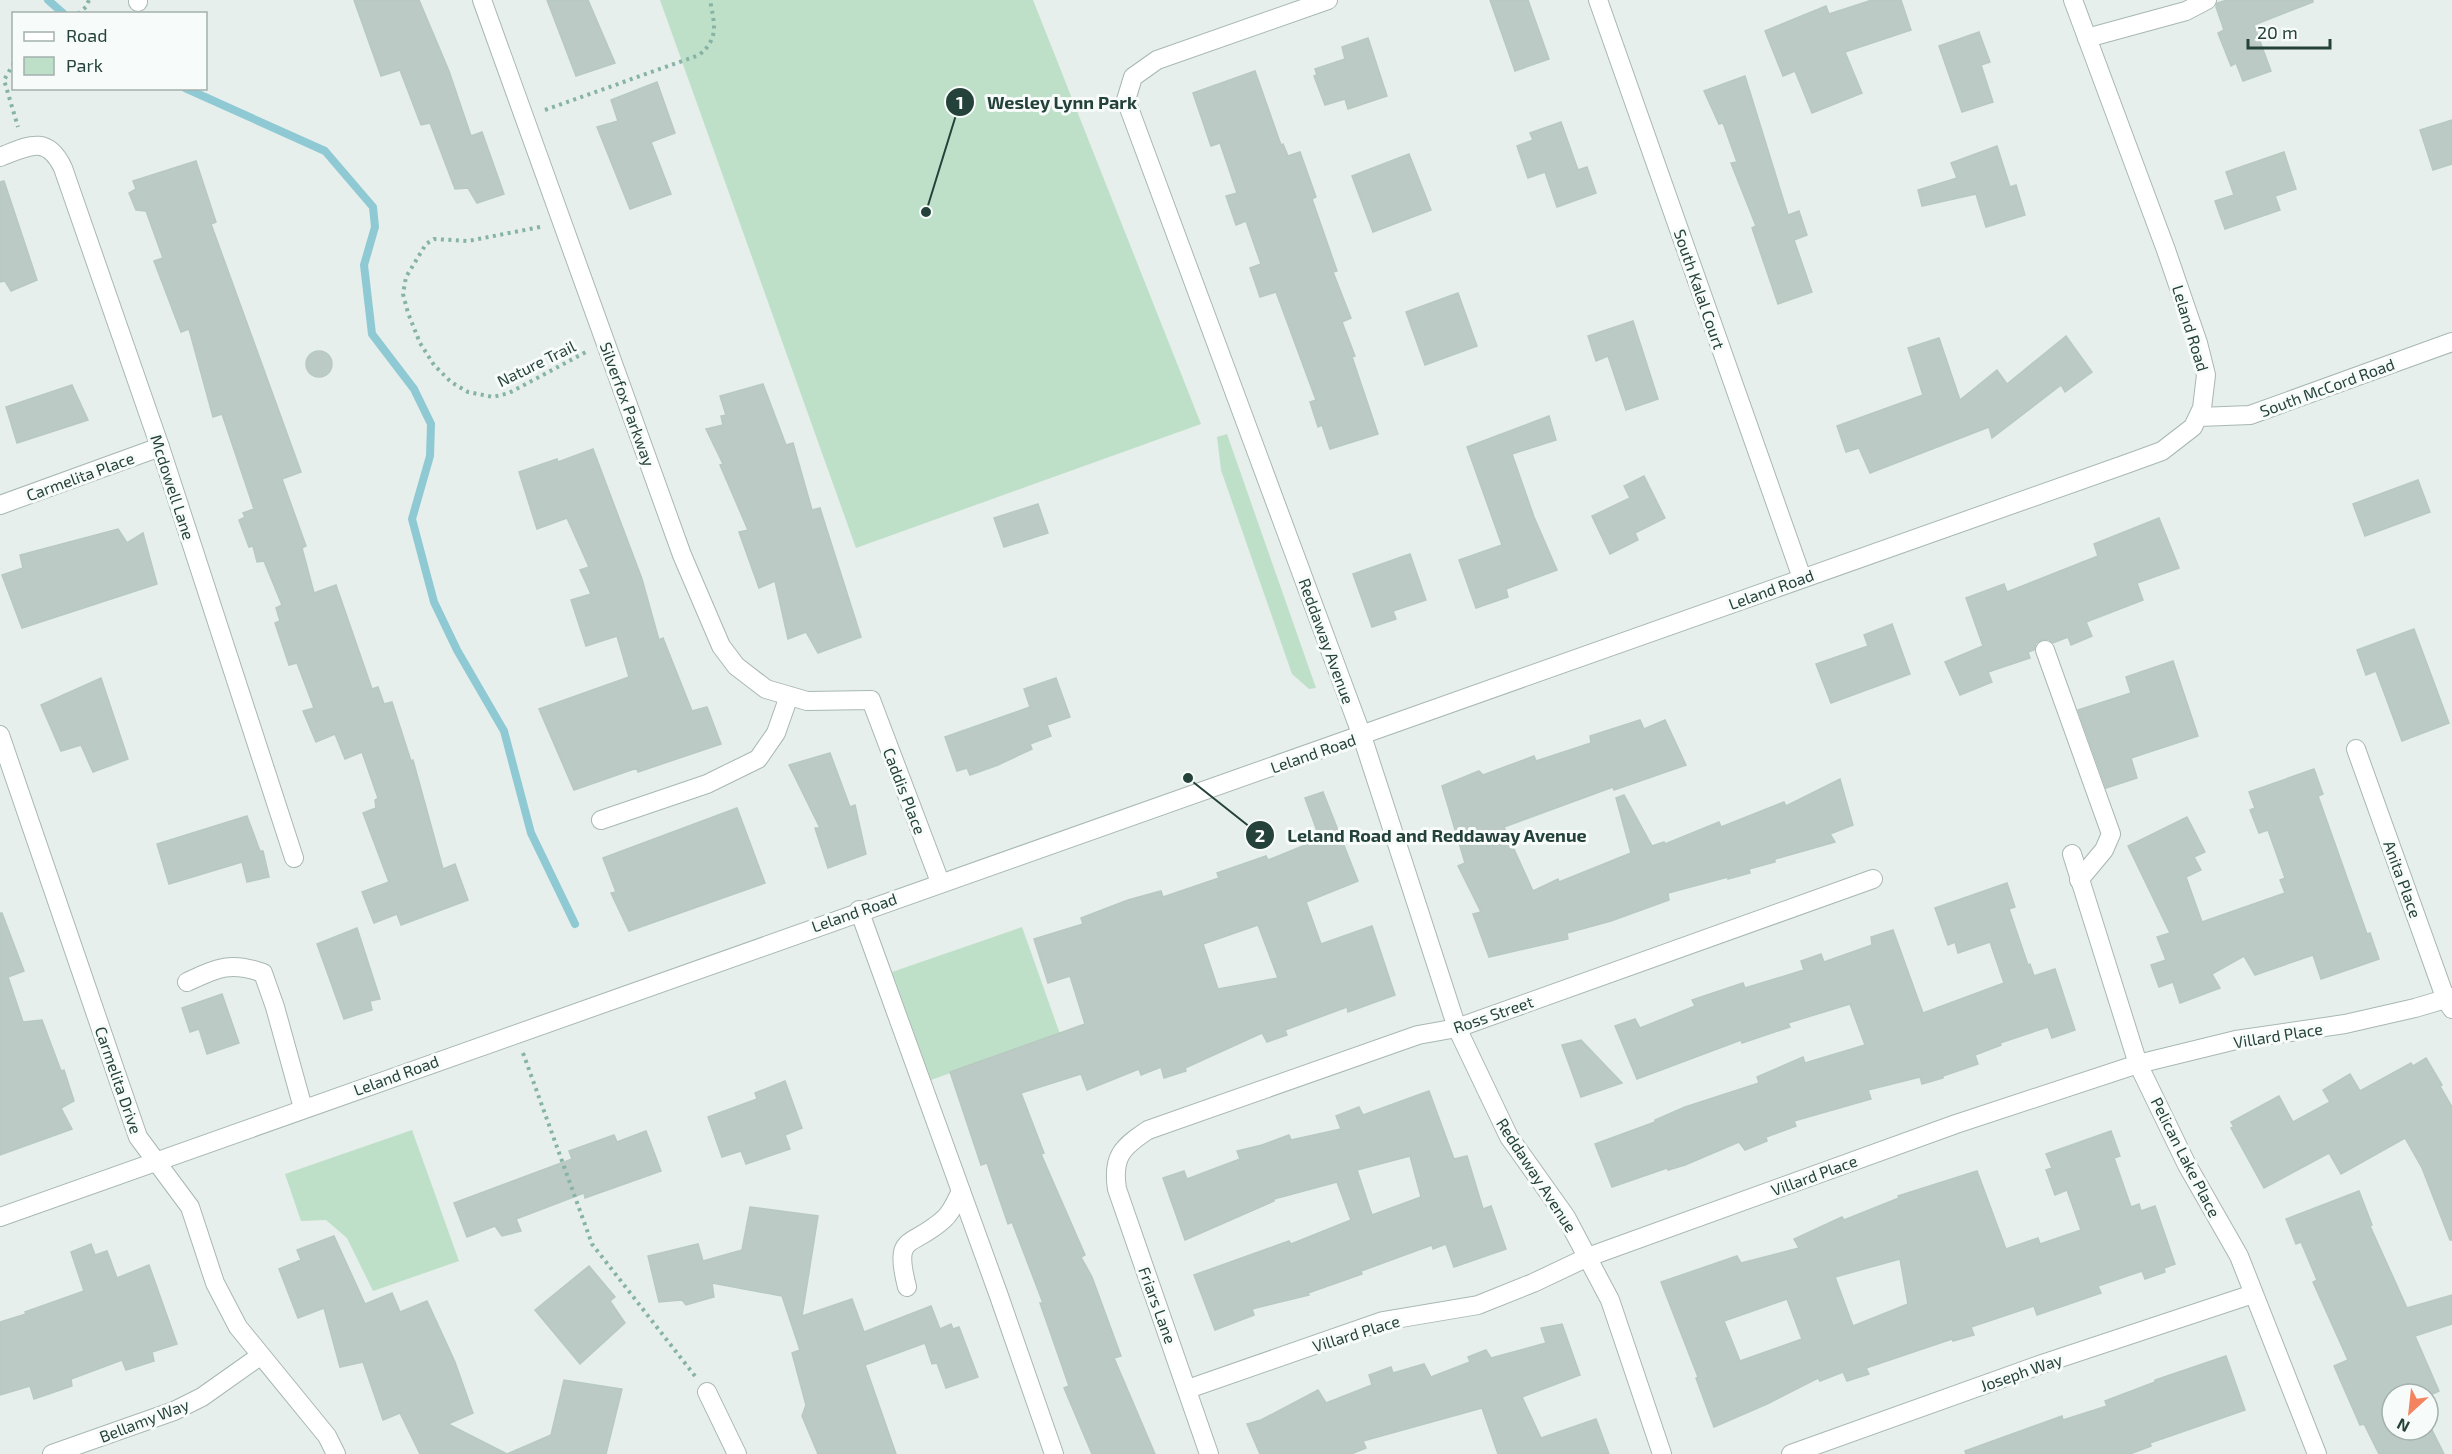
<svg xmlns="http://www.w3.org/2000/svg" width="2452" height="1454" font-family="'Exo 2',sans-serif">
  <rect width="100%" height="100%" fill="#e6efeb"/>
  <g fill="#bfe0c8">
    <path d="M660 0H1033L1201 424 856 548Z"/>
    <path d="M1227 434 1316 688 1309 689 1292 674 1221 470 1217 437Z"/>
    <path d="M1022 927 1060 1034 931 1080 892 972Z"/>
    <path d="M412 1130 459 1261 373 1291 347 1238 326 1220 301 1221 285 1174Z"/>
  </g>
  <g fill="none" stroke-linecap="round" stroke-linejoin="round">
    <g stroke="#8ec9d4" stroke-width="8">
      <path d="M48 0 64 14"/>
      <path d="M185 88 325 151 373 207 375 227 364 265 372 334 414 389 431 424 430 456 412 519 434 602 457 650 504 731 531 833 575 924"/>
    </g>
  </g>
  <g fill="#bbcac4" stroke="#b8c9c2" stroke-width="1.5" fill-rule="evenodd">
    <path d="M354 0H419L449 71 471 136 482 132 504 194 477 203 468 188 455 189 430 123 421 125 400 70 381 76Z"/>
    <path d="M547 0H588L615 63 576 76Z"/>
    <path d="M1490 0H1528L1549 59 1515 71Z"/>
    <path d="M1872 0H1901L1911 30 1845 52 1862 93 1812 113 1795 71 1783 76 1765 31 1826 6 1829 14Z"/>
    <path d="M2227 0H2313V2L2254 25 2271 71 2243 81 2236 63 2231 66 2218 33 2224 30 2216 7 2217 3Z"/>
    <path d="M1979 32 1990 62 1981 65 1993 102 1962 112 1939 46Z"/>
    <path d="M1368 38 1387 96 1348 109 1345 99 1325 105 1314 76 1317 75 1315 69 1345 59 1342 47Z"/>
    <path d="M1255 71 1281 145 1283 144 1288 156 1300 152 1316 197 1312 199 1337 271 1333 272 1351 318 1342 322 1355 356 1352 357 1378 434 1330 449 1322 425 1318 427 1310 402 1316 400 1276 292 1260 297 1250 268 1261 264 1246 221 1236 225 1226 196 1237 193 1220 143 1211 146 1193 93Z"/>
    <path d="M1745 76 1788 215 1799 211 1807 235 1794 240 1812 292 1778 304 1752 228 1756 226 1731 163 1737 162 1723 123 1719 124 1704 91Z"/>
    <path d="M657 82 675 133 651 142 671 194 630 209 597 127 618 121 611 100Z"/>
    <path d="M2452 120V164L2433 170 2420 130Z"/>
    <path d="M1561 122 1578 170 1587 167 1596 193 1557 207 1545 172 1528 178 1517 146 1533 140 1530 133Z"/>
    <path d="M1997 146 2010 187 2016 185 2025 215 1986 227 1976 194 1922 206 1918 190 1957 178 1951 163Z"/>
    <path d="M2284 152 2296 189 2275 196 2280 210 2225 229 2215 201 2234 195 2226 172Z"/>
    <path d="M1409 154 1431 210 1373 232 1352 176Z"/>
    <path d="M196 161 216 222 211 224 301 472 282 479 306 546 302 548 314 593 336 585 372 689 378 687 384 704 392 702 411 761 413 760 443 869 455 864 468 900 401 925 397 914 374 923 362 892 389 882 363 813 376 808 375 800 378 798 362 752 345 759 335 734 316 742 303 711 314 708 297 663 289 665 275 623 280 621 276 608 282 605 264 561 257 562 253 546 249 547 239 520 245 517 243 513 254 509 222 414 213 417 189 329 181 332 154 261 163 258 146 211 136 210 129 193 136 189 133 181Z"/>
    <path d="M4 181 37 280 11 291 5 281 0 282V182Z"/>
    <path d="M1458 293 1477 346 1425 365 1406 312Z"/>
    <path d="M1633 321 1658 399 1626 410 1608 356 1596 361 1588 336Z"/>
    <path d="M2066 336 2092 372 2065 392 2061 385 1992 438 1989 427 1870 473 1859 448 1846 452 1837 426 1923 395 1908 348 1939 338 1960 400 1997 370 2007 384Z"/>
    <circle cx="319" cy="364" r="13"/>
    <path d="M763 384 786 445 793 443 812 510 820 508 861 637 818 653 806 632 788 639 775 581 759 588 739 532 748 530 720 465 723 464 706 429 723 425 721 416 726 415 720 396Z"/>
    <path d="M72 385 88 420 17 443 6 407Z"/>
    <path d="M1549 416 1556 440 1512 454 1534 517 1557 570 1506 589 1508 597 1476 608 1459 560 1502 545 1467 447Z"/>
    <path d="M593 449 642 579 659 640 663 638 692 711 707 707 721 744 638 772 637 768 574 790 539 709 629 677 617 636 586 646 571 600 591 594 580 570 589 567 567 518 537 529 519 472 557 459 558 462Z"/>
    <path d="M1644 476 1665 518 1635 533 1638 540 1610 554 1592 516 1630 498 1624 486Z"/>
    <path d="M2418 480 2430 512 2365 536 2353 504Z"/>
    <path d="M1038 504 1048 533 1004 547 994 518Z"/>
    <path d="M2159 518 2179 568 2137 583 2143 600 2086 622 2092 636 2071 645 2068 637 2053 643 2048 639 2041 640 2036 643 2034 650 2028 652 2030 658 1988 672 1992 682 1960 695 1945 662 1983 646 1966 598 2004 584 2007 592 2098 556 2094 544Z"/>
    <path d="M118 529 127 543 143 533 157 584 22 628 2 575 23 568 20 555Z"/>
    <path d="M1410 554 1426 600 1393 611 1396 619 1372 627 1353 574Z"/>
    <path d="M1892 624 1910 674 1831 703 1816 664 1868 646 1864 635Z"/>
    <path d="M2414 629 2449 723 2402 741 2376 671 2366 675 2357 650Z"/>
    <path d="M2173 661 2198 736 2131 758 2137 778 2106 788 2078 710 2131 693 2126 677Z"/>
    <path d="M101 678 128 759 93 772 81 745 61 751 41 705Z"/>
    <path d="M1056 678 1070 717 1047 725 1051 736 1030 744 1032 749 998 765 970 775 967 768 957 771 945 737 1030 707 1024 689Z"/>
    <path d="M1640 720 1644 729 1665 720 1686 765 1614 790 1613 787 1504 827 1533 891 1558 879 1559 882 1631 853 1616 798 1624 795 1652 846 1664 842 1665 844 1719 822 1721 827 1784 802 1786 806 1840 779 1853 825 1830 834 1835 842 1775 859V862L1749 869 1750 873 1728 879V877L1668 893 1669 900 1611 921 1567 933 1568 939 1489 957 1473 914 1481 912 1458 866 1465 863 1442 786 1479 771 1483 775 1534 756 1536 761 1591 743 1590 736Z"/>
    <path d="M830 753 850 807 855 805 866 854 828 868 815 828H820L789 765Z"/>
    <path d="M2314 769 2323 794 2318 796 2367 934 2370 933 2379 959 2321 979 2313 955 2255 975 2244 956 2212 974 2220 988 2180 1003 2173 982 2159 987 2151 965 2166 960 2157 937 2170 933 2128 846 2187 817 2205 852 2194 857 2201 870 2186 877 2202 922 2285 893 2280 880 2285 878 2268 830 2259 833 2250 810 2255 808 2249 792Z"/>
    <path d="M1323 792 1358 881 1306 902 1321 944 1372 926 1395 995 1348 1012 1347 1007 1285 1030 1287 1035 1267 1042 1262 1033 1185 1068 1186 1071 1164 1078 1161 1067 1141 1075 1139 1069 1087 1090 1081 1074 1021 1093 1044 1153 1041 1154 1085 1255 1081 1257 1092 1277 1121 1356 1114 1358 1155 1454H1092L1064 1388 1069 1386 1040 1303H1043L1012 1222 1008 1224 987 1163 981 1165 950 1072 1085 1024 1070 976 1048 983 1034 939 1083 924 1081 918 1128 900 1161 891 1163 897 1219 878 1217 873 1266 856 1268 860 1320 839 1305 798ZM1258 925 1278 978 1218 989 1203 944Z"/>
    <path d="M737 808 765 883 629 931 611 893 616 892 603 858Z"/>
    <path d="M247 816 260 851H263L269 877 247 882 242 862 169 884 157 844Z"/>
    <path d="M2007 883 2015 907 2009 909 2028 965 2030 964 2034 976 2055 969 2075 1030 2052 1038 2048 1027 2000 1043 2001 1045 1975 1055 1978 1064 1943 1076V1078L1922 1084 1920 1077 1868 1090 1871 1099 1794 1121 1796 1126 1766 1137 1767 1141 1745 1150 1739 1142 1685 1165 1668 1170 1667 1168 1612 1187 1595 1144 1655 1122V1120L1685 1107 1759 1083 1757 1077 1803 1057 1805 1063 1865 1045 1850 1004 1788 1023 1790 1027 1742 1043 1741 1040 1637 1079 1615 1026 1635 1019 1640 1028 1695 1006 1692 1000 1743 983 1745 988 1804 970 1801 961 1821 954 1824 962 1872 945 1871 937 1893 930 1923 1013 2004 983 1990 942 1958 953 1955 942 1948 945 1935 908Z"/>
    <path d="M0 913H2L24 971 8 977 23 1022 42 1020 61 1071 64 1070 74 1101 61 1108 72 1129 0 1155Z"/>
    <path d="M357 928 380 999 370 1001 372 1010 344 1019 317 944Z"/>
    <path d="M222 994 239 1043 207 1054 199 1029 190 1032 182 1008Z"/>
    <path d="M1581 1040 1622 1083 1581 1097 1562 1045Z"/>
    <path d="M2426 1058 2442 1085 2440 1086 2452 1107V1240H2450L2422 1168 2405 1138 2341 1174 2329 1153 2264 1188 2231 1128 2234 1127 2231 1122 2279 1096 2293 1122 2330 1102 2323 1090 2350 1074 2360 1091 2411 1063 2413 1066Z"/>
    <path d="M785 1081 802 1128 785 1135 790 1149 746 1164 741 1151 722 1157 708 1117 757 1099 755 1093Z"/>
    <path d="M1429 1091 1454 1159 1467 1156 1483 1209 1491 1206 1506 1249 1454 1267 1446 1244 1433 1249 1432 1245 1361 1271 1362 1274 1308 1293 1309 1295 1252 1309 1254 1315 1215 1330 1194 1275 1289 1241 1291 1244 1351 1220 1337 1182 1274 1199V1201L1185 1240 1163 1178 1184 1171 1187 1179 1240 1159 1237 1151 1262 1145 1289 1135 1291 1140 1341 1129 1336 1116 1359 1107 1363 1115ZM1410 1156 1421 1197 1372 1215 1357 1170Z"/>
    <path d="M646 1131 661 1171 585 1198 584 1193 516 1219 521 1231 502 1236 495 1226 467 1237 454 1203 572 1159 569 1151 614 1135 617 1142Z"/>
    <path d="M2111 1131 2120 1156 2114 1158 2131 1207 2139 1204 2141 1211 2155 1206 2175 1264 2164 1268 2165 1272 2145 1279 2142 1271 2098 1286 2101 1293 2037 1315 2034 1306 1971 1327 1974 1335 1953 1341 1952 1339 1866 1368 1869 1374 1847 1381 1843 1372 1820 1381 1818 1378 1767 1404 1714 1427 1696 1378 1698 1377 1661 1282 1737 1256 1741 1263 1799 1248 1794 1239 1842 1217 1844 1220 1899 1198 1898 1196 1977 1171 2006 1249 2038 1238 2040 1244 2081 1230 2067 1190 2055 1195 2046 1170 2052 1168 2046 1154ZM1900 1259 1908 1304 1853 1326 1835 1277ZM1787 1299 1802 1339 1740 1361 1724 1321Z"/>
    <path d="M2359 1191 2372 1225 2370 1226 2407 1308 2452 1295V1324L2415 1336 2439 1391 2428 1396V1394H2392V1430H2428V1422L2444 1454H2379L2364 1424 2360 1425 2334 1366 2348 1360 2313 1282 2317 1280 2301 1242 2296 1244 2286 1219Z"/>
    <path d="M750 1207 818 1216 802 1316 852 1299 864 1332 931 1306 940 1329 951 1324 953 1329 959 1327 978 1377 946 1388 937 1363 932 1364 925 1343 865 1365 896 1454H818L802 1416 806 1405 792 1353 800 1350 782 1296 712 1283 714 1297 686 1305 682 1300 659 1302 648 1256 698 1244 703 1261 742 1250Z"/>
    <path d="M334 1236 365 1304 392 1293 400 1312 427 1301 455 1362 473 1413 448 1424 507 1454 551 1435 564 1380 622 1389 606 1454H420L400 1413 383 1420 363 1362 340 1367 324 1308 298 1318 279 1269 301 1260 297 1250Z"/>
    <path d="M91 1244 95 1255 107 1251 117 1278 149 1265 177 1344 152 1352 154 1361 126 1370 122 1360 71 1379 72 1386 34 1399 30 1386 0 1395V1322L26 1314 25 1312 84 1291 71 1252Z"/>
    <path d="M589 1266 615 1297 610 1301 625 1323 580 1364 535 1310Z"/>
    <path d="M1562 1324 1580 1375 1522 1397 1541 1438 1596 1419 1609 1454H1498L1482 1408 1363 1441 1366 1448 1351 1454H1260L1247 1424 1261 1420 1318 1390 1326 1403 1372 1385 1369 1375 1391 1367 1393 1373 1424 1364 1431 1377 1470 1362 1468 1357 1486 1350 1491 1358 1546 1343 1541 1328Z"/>
    <path d="M2226 1356 2245 1410 2150 1443 2151 1446 2130 1454H1966L1965 1451 2062 1416 2063 1420 2107 1406 2105 1401 2155 1382V1380Z"/>
  </g>
  <g fill="none" stroke-linecap="round" stroke-linejoin="round">
    <defs>
      <g id="minor">
        <path d="M138 0V2"/>
        <path d="M482 0 682 555 721 646 736 666 766 689 807 701 871 700 940 882"/>
        <path d="M1328 0 1157 60 1133 77 1126 100 1362 736 1457 1028 1509 1137 1566 1217 1610 1300 1662 1454"/>
        <path d="M1598 0 1802 578"/>
        <path d="M2087 38 2186 11 2207 0"/>
        <path d="M0 157C28 146 47 134 63 168L160 447 294 858"/>
        <path d="M2199 417 2250 415 2452 342"/>
        <path d="M0 505 160 447"/>
        <path d="M2045 650 2111 834 2104 850 2079 880"/>
        <path d="M0 735 138 1137 190 1207 215 1283 238 1327 327 1436 336 1454"/>
        <path d="M2356 749 2446 1000 2452 1009"/>
        <path d="M601 820 707 784 758 759 776 733 789 696"/>
        <path d="M2072 854 2138 1064 2187 1165 2239 1256 2317 1454"/>
        <path d="M859 910 999 1296 1054 1454"/>
        <path d="M187 982C217 968 230 961 263 973L275 1007 303 1108"/>
        <path d="M0 1217C709 962 1420 715 2129 463L2162 451 2193 427 2202 408 2206 375 2198 343 2166 250 2073 0"/>
        <path d="M907 1287C893 1232 911 1249 944 1219 952 1212 956 1201 961 1191"/>
        <path d="M1188 1389 1383 1321 1478 1305 1533 1283 1588 1257 1956 1124 2138 1064 2236 1040 2345 1024 2415 1008 2452 997"/>
        <path d="M707 1392 737 1454"/>
        <path d="M52 1454 174 1411 202 1397 260 1356"/>
        <path d="M1209 1454 1117 1189C1112 1157 1122 1147 1148 1130L1418 1035 1457 1028 1873 879"/>
        <path d="M1791 1454 2042 1364 2253 1294"/>
      </g>
    </defs>
    <use href="#minor" stroke="#a8b8b2" stroke-width="20"/>
    <g stroke="#86b3a5" stroke-width="4" stroke-dasharray="3 4.5" stroke-linecap="butt">
      <path d="M78 14 86 7 89 0"/>
      <path d="M14 63 4 80 18 127"/>
      <path d="M545 110 699 55C720 38 714 23 710 0"/>
      <path d="M540 227 468 241 434 239 426 244 406 277 403 294 408 313 420 343 434 365 451 382 468 392 493 397 509 393 586 352"/>
      <path d="M523 1053 592 1244 695 1376"/>
    </g>
    <use href="#minor" stroke="#fff" stroke-width="18"/>
  </g>
  <g text-anchor="middle" dominant-baseline="central" stroke-width="6" stroke-linejoin="round" paint-order="stroke">
    <g font-size="16" fill="#24423a" stroke="#f7fbf9">
      <text transform="translate(1700 289) rotate(71)">South Kalal Court</text>
      <text transform="translate(2191 328) rotate(73)">Leland Road</text>
      <text transform="translate(536 363) rotate(-26)">Nature Trail</text>
      <text transform="translate(2327 387) rotate(-20)">South McCord Road</text>
      <text transform="translate(628 404) rotate(70)">Silverfox Parkway</text>
      <text transform="translate(80 476) rotate(-20)">Carmelita Place</text>
      <text transform="translate(173 487) rotate(72)">Mcdowell Lane</text>
      <text transform="translate(1771 589) rotate(-20)">Leland Road</text>
      <text transform="translate(1327 641) rotate(70)">Reddaway Avenue</text>
      <text transform="translate(1313 753) rotate(-19)">Leland Road</text>
      <text transform="translate(905 791) rotate(69)">Caddis Place</text>
      <text transform="translate(2403 879) rotate(70)">Anita Place</text>
      <text transform="translate(854 912) rotate(-19)">Leland Road</text>
      <text transform="translate(1493 1014) rotate(-19)">Ross Street</text>
      <text transform="translate(2278 1035) rotate(-9)">Villard Place</text>
      <text transform="translate(396 1075) rotate(-20)">Leland Road</text>
      <text transform="translate(119 1080) rotate(71)">Carmelita Drive</text>
      <text transform="translate(2186 1157) rotate(63)">Pelican Lake Place</text>
      <text transform="translate(1537 1175) rotate(57)">Reddaway Avenue</text>
      <text transform="translate(1814 1175) rotate(-20)">Villard Place</text>
      <text transform="translate(1158 1305) rotate(70)">Friars Lane</text>
      <text transform="translate(1356 1333) rotate(-17)">Villard Place</text>
      <text transform="translate(2021 1372) rotate(-19)">Joseph Way</text>
      <text transform="translate(144 1420) rotate(-21)">Bellamy Way</text>
    </g>
  </g>
  <path fill="none" stroke="#24423a" stroke-width="2" d="M926 212L960 102M1188 778L1260 835"/>
  <g fill="#24423a" stroke="#f7fbf9" stroke-width="2">
    <circle cx="926" cy="212" r="6"/>
    <circle cx="1188" cy="778" r="6"/>
    <circle cx="960" cy="102" r="15"/>
    <circle cx="1260" cy="835" r="15"/>
  </g>
  <g font-size="18" text-anchor="middle" font-weight="bold" fill="#fff">
    <text x="960" y="109">1</text>
    <text x="1260" y="842">2</text>
  </g>
  <g font-size="18" text-anchor="middle" font-weight="bold" fill="#24423a" stroke="#f7fbf9" stroke-width="6" stroke-linejoin="round" paint-order="stroke">
    <text x="1062" y="109">Wesley Lynn Park</text>
    <text x="1437" y="842">Leland Road and Reddaway Avenue</text>
  </g>
  <rect x="12" y="12" width="195" height="78" fill="#f7fbf9" stroke="#a3b1ad" stroke-width="1.5"/>
  <rect x="24" y="32" width="30" height="9" fill="#ffffff" stroke="#a3b1ad" stroke-width="1.5"/>
  <text x="66" y="42" font-size="18" fill="#24423a">Road</text>
  <rect x="24" y="57" width="30" height="18" fill="#bfe0c8" stroke="#a3b1ad" stroke-width="1.5"/>
  <text x="66" y="72" font-size="18" fill="#24423a">Park</text>
  <g transform="translate(2410 1412) rotate(207)"><circle r="28" fill="#f7fbf9" stroke="#a3b1ad" stroke-width="1.5"/>
  <path d="M0-4.5L10 22L0 15L-10 22Z" fill="#f4845f"/>
  <text y="-9" font-size="16" font-weight="bold" text-anchor="middle" fill="#24423a">N</text>
  </g>
  <path d="M2248 39v9h82v-9" fill="none" stroke="#24423a" stroke-width="3"/>
  <text x="2257" y="39" font-size="18" fill="#24423a" stroke="#f7fbf9" stroke-width="4.5" paint-order="stroke">20 m</text>
</svg>
